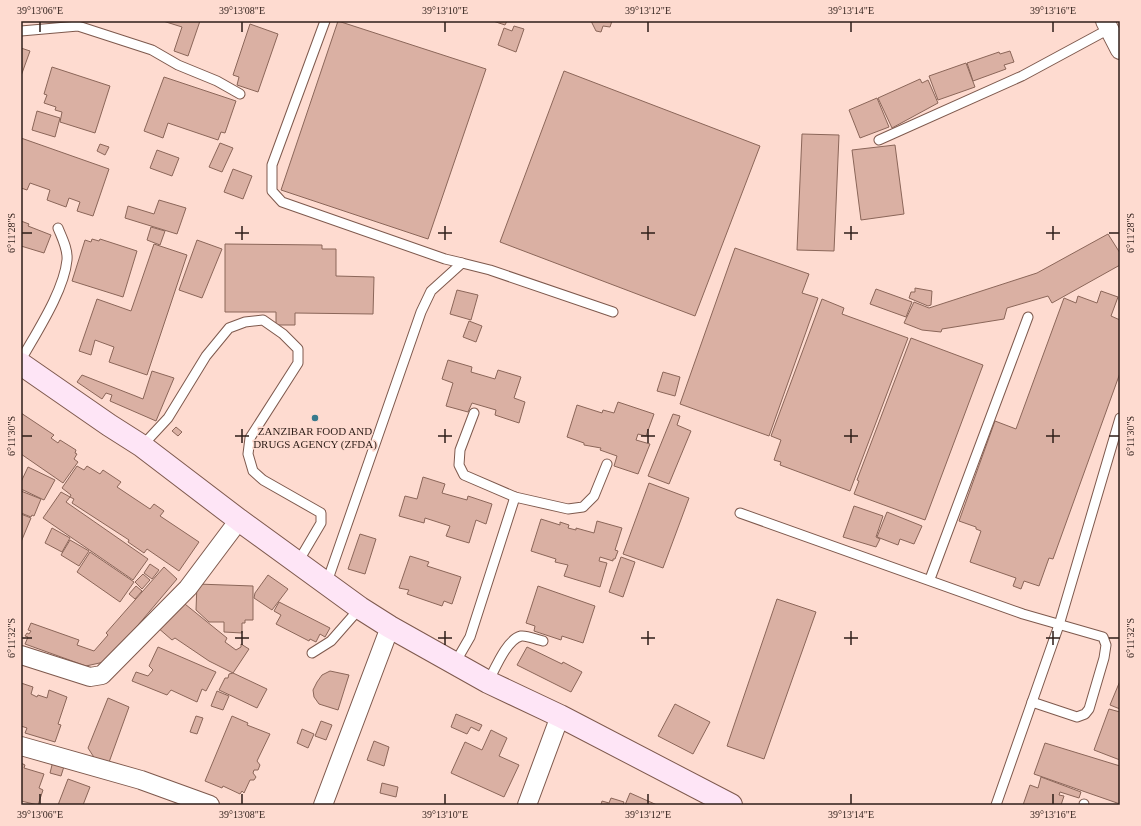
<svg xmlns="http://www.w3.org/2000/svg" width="1141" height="826" font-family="Georgia,serif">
  <rect width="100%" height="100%" fill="#fedbd0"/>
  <g fill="#dab0a3" stroke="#8b6659">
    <path d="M163 21H200L188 56 174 51 182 27Z"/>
    <path d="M338 21 486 69 428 239 281 190Z"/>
    <path d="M493 21H507L505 25Z"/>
    <path d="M591 21H612L610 27 603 26 601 32 596 31Z"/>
    <path d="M250 24 278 34 258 92 237 85 239 77 233 75Z"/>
    <path d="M514 26 524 29 516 52 498 45 504 28 512 31Z"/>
    <path d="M21 48 30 51 21 76Z"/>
    <path d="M1010 51 1014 62 1004 65 1006 69 973 81 967 63 999 52 1000 54Z"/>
    <path d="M966 63 975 87 938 100 929 76Z"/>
    <path d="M52 67 110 86 95 133 60 122 62 112 55 110 56 107 44 103 47 95 44 94Z"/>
    <path d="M564 71 760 146 695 316 500 242Z"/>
    <path d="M164 77 236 101 225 133 221 132 218 140 168 123 163 138 144 131Z"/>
    <path d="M920 79 922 83 928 80 938 103 892 128 878 98Z"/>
    <path d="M877 98 889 127 860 138 849 110Z"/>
    <path d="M37 111 60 118 55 137 32 130Z"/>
    <path d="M802 134 839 135 834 251 797 250Z"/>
    <path d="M21 138 109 169 93 216 77 211 80 202 69 198 66 207 47 200 50 190 30 183 27 190 21 188Z"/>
    <path d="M220 143 233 148 222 172 209 167Z"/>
    <path d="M100 144 109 147 105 155 97 151Z"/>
    <path d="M895 145 904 214 861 220 852 150Z"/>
    <path d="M157 150 179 158 172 176 150 168Z"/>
    <path d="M233 169 252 176 243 199 224 192Z"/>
    <path d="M159 200 186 208 177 234 125 218 128 206 154 214Z"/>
    <path d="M21 221 29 224 28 226 51 235 44 253 21 246Z"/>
    <path d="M151 227 165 231 160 245 147 240Z"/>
    <path d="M1108 234 1120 253V265L1052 303 1048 296 1007 308 1004 319 942 329 941 332 922 330 904 323 914 302 929 308 1037 273Z"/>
    <path d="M92 239 99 241 100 239 137 251 123 297 72 281 85 240 91 242Z"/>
    <path d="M197 240 222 249 202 298 179 290Z"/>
    <path d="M154 244 187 255 147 375 109 362 114 347 95 340 91 355 79 351 97 299 131 311Z"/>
    <path d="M225 244 322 245V249H336V276L374 277 373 314 295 313V325H276V312H225Z"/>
    <path d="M735 248 809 274 802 293 818 298 769 436 680 404Z"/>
    <path d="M915 288 932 291 931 305 928 306 909 298 911 292H915Z"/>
    <path d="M876 289 912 302 906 317 870 304Z"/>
    <path d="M457 290 478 295 471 320 450 314Z"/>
    <path d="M1101 291 1118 297 1111 316 1120 320V373L1053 559 1049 558 1039 586 1024 581 1021 589 1013 586 1016 578 970 562 981 531 976 529V527L959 521 995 421 1016 429 1064 298 1076 303 1078 296 1097 303Z"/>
    <path d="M822 299 844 308 842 314 908 338 850 491 780 465 781 462 774 460 781 440 771 436Z"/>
    <path d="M469 321 482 326 476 342 463 337Z"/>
    <path d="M911 338 983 365 925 520 854 494 859 481 857 480Z"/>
    <path d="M448 360 472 367 471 372 495 379 498 370 521 377 514 398 525 402 519 423 495 415 496 410 472 403 468 412 446 406 453 383 442 379Z"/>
    <path d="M152 371 174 378 156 421 110 401 112 395 106 393 102 399 77 382 82 375 143 399Z"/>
    <path d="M663 372 680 377 675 396 657 391Z"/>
    <path d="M618 402 654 414 646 436 638 434 636 440 650 444 638 474 614 466 617 456 600 450 601 448 584 445V443L567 437 577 405 602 413 603 410 614 413Z"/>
    <path d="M21 413 54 435 51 438 58 443 60 440 76 450 75 453 77 454 74 459 78 462 63 483 21 454Z"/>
    <path d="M673 414 680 416 677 425 691 431 669 484 648 476Z"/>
    <path d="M176 427 182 432 178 436 172 431Z"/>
    <path d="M77 466 84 470 87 466 100 474 103 470 121 482 117 487 150 509 154 504 164 511 160 516 199 542 179 571 147 549 144 553 128 542 129 540 72 503 74 499 70 497 71 495 62 488Z"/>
    <path d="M28 467 55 480 44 500 21 489V482Z"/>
    <path d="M423 477 445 484 442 493 467 500 468 496 492 504 486 524 476 520 469 543 446 536 450 526 425 518 424 523 399 516 405 496 417 499Z"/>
    <path d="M649 483 689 498 663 568 623 554Z"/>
    <path d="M21 491 41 499 34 516 32 515 31 517 21 513Z"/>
    <path d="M61 492 70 497 66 502 148 559 133 580 43 518Z"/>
    <path d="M854 506 883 516 876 537 880 539 876 547 843 537Z"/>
    <path d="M887 512 922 526 914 544 900 539 898 545 877 537Z"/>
    <path d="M21 514 31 518 21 542Z"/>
    <path d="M541 519 560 525V522L569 525 568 528 576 530V528L594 533 597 521 622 528 615 550 618 551 615 559H613V561L600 557 599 561 607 563 600 587 564 576 568 565 555 562 556 559 531 551Z"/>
    <path d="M52 528 70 538 62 552 45 543Z"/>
    <path d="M360 534 376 539 365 574 348 569Z"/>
    <path d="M70 540 89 551 79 566 61 555Z"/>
    <path d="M90 552 134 582 120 602 77 572Z"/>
    <path d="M410 556 429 562 427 566 461 577 452 604 444 601 442 606 407 594 409 590 399 588Z"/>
    <path d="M621 557 635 562 623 597 609 592Z"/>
    <path d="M150 564 159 570 152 579 144 573Z"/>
    <path d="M164 567 177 579 122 644 104 662 86 666 25 644 28 637 25 636 27 633 29 634 31 631 28 630 31 623 79 640 77 645 94 651 108 635 106 633Z"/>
    <path d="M143 574 150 580 142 589 135 582Z"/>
    <path d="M268 575 288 589 272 610 254 598 255 593Z"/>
    <path d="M197 584 253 586V620H245V623H242V633L224 632V622H209L196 610Z"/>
    <path d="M136 586 142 591 135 599 129 594Z"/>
    <path d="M538 586 595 606 583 643 562 636 561 640 534 631 535 626 526 623Z"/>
    <path d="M777 599 816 612 764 759 727 746Z"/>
    <path d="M180 600 227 638 225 642 236 650 241 647V644L249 649 233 673 209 661 175 638 172 640 157 627Z"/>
    <path d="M279 602 330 628 325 637 320 634 316 642 310 639 309 641 276 624 281 615 274 611Z"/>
    <path d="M158 647 216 672 206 691 202 689 197 702 171 690 167 695 132 681 136 672 148 676 153 670 149 666Z"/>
    <path d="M527 647 562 664 563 662 582 672 571 692 517 665Z"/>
    <path d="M330 671 349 675 338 710 319 704 314 697 313 690 317 682 322 675Z"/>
    <path d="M233 673 267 689 257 708 219 690 225 678H228L229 674Z"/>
    <path d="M1120 681V709L1110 705Z"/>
    <path d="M21 683 33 687 31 694 37 697 38 695 47 698 49 690 67 697 58 724 61 725 55 742 25 733 27 728 21 726Z"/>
    <path d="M217 691 229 696 223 710 211 706Z"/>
    <path d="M108 698 129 707 108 765 97 762 88 748Z"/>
    <path d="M675 704 710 722 693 754 658 736Z"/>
    <path d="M1109 709 1120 712V760L1094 750Z"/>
    <path d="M456 714 482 725 479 731 471 727 467 734 451 727Z"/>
    <path d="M196 716 203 718 197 734 190 732Z"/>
    <path d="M232 716 248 723 247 725 270 734 257 761 260 765 258 770H254L253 773 256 777 254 780H250L244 793 242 791 240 794 223 786 222 788 205 781Z"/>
    <path d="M321 721 332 725 326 740 315 736Z"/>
    <path d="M302 729 314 734 308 748 297 743Z"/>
    <path d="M491 730 507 738 499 756 519 765 504 797 451 773 465 742 482 750Z"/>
    <path d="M374 741 389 747 384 766 367 760Z"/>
    <path d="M1045 743 1120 766V804L1034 774Z"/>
    <path d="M54 757 66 760 61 776 50 773Z"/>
    <path d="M21 763 25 765 24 768 44 774 39 788 43 790 38 805 21 801Z"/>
    <path d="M1041 777 1081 792 1079 798 1060 792 1059 795 1064 796 1061 805H1023L1030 785 1038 788Z"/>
    <path d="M68 779 90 787 83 805H58Z"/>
    <path d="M382 783 398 787 396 797 380 793Z"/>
    <path d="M630 793 657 805H625Z"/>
    <path d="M611 798 624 802 623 805H601L602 801 609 803Z"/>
  </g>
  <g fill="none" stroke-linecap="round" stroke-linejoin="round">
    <defs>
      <g id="lane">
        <path d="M325 21 272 165V191L282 202 445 259 462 263"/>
        <path d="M21 31 78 26 152 50 178 65 217 81 240 94"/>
        <path d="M879 140 1022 76 1109 29"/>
        <path d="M21 360C36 333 64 291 67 260 68 249 62 238 58 228"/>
        <path d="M474 413 460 450 459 465 464 475 515 497 568 509 583 507 594 496 607 464"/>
        <path d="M142 446 168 418 206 356 229 328 245 322 263 320 283 334 298 349V363L250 438 248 454 253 471 263 480 321 513V523L298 562"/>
        <path d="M740 513 1023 614 1103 637 1106 645 1104 658 1089 709 1085 714 1077 717 1032 702"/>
        <path d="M930 579 1028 317"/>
        <path d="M327 582 421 312 431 291 462 263 490 270 613 312"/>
        <path d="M312 653 331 641 360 608"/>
        <path d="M455 663 470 637 515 497"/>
        <path d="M488 682C495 669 507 639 521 636 527 635 537 640 543 641"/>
        <path d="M996 805 1059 625 1120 418"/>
        <path d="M1084 805V804"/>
      </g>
      <g id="street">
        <path d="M1105 21 1120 50"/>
        <path d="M21 655 90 677 102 675 188 588 239 520"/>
        <path d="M21 746 141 780 210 805"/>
        <path d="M323 805 390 627"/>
        <path d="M527 805 560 716"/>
      </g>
      <path id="secondary" d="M21 364 109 425 142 446 239 520 360 608 390 627 488 682 560 716 731 805"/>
    </defs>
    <use href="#lane" stroke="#7e594d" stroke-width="11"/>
    <use href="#street" stroke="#7e594d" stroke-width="20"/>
    <use href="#secondary" stroke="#7e594d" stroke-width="24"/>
    <use href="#lane" stroke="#fff" stroke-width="9"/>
    <use href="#street" stroke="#fff" stroke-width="18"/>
    <use href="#secondary" stroke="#fee5f6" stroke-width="22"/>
  </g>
  <path fill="none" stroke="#2e1e19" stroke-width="1.5" d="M40 22V32M242 22V32M445 22V32M648 22V32M851 22V32M1053 22V32M242 226V240M445 226V240M648 226V240M851 226V240M1053 226V240M22 233H32M235 233H249M438 233H452M641 233H655M844 233H858M1046 233H1060M1109 233H1119M242 429V443M445 429V443M648 429V443M851 429V443M1053 429V443M22 436H32M235 436H249M438 436H452M641 436H655M844 436H858M1046 436H1060M1109 436H1119M242 631V645M445 631V645M648 631V645M851 631V645M1053 631V645M22 638H32M235 638H249M438 638H452M641 638H655M844 638H858M1046 638H1060M1109 638H1119M40 794V804M242 794V804M445 794V804M648 794V804M851 794V804M1053 794V804"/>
  <circle fill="#38798c" stroke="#fedbd0" stroke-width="1.5" cx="315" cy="418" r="4"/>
  <g text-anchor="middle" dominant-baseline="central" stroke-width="3" stroke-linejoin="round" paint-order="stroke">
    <g font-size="11" fill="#2e1e19" stroke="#fedbd0">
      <text x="315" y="431">ZANZIBAR FOOD AND<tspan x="315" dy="13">DRUGS AGENCY (ZFDA)</tspan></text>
    </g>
  </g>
  <rect width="1141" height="826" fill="none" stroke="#fedbd0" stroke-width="44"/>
  <rect x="22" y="22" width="1097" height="782" fill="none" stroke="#2e1e19" stroke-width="1.5"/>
  <g font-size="10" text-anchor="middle" fill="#2e1e19">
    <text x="40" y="14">39°13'06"E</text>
    <text x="242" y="14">39°13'08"E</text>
    <text x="445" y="14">39°13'10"E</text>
    <text x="648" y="14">39°13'12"E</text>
    <text x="851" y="14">39°13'14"E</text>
    <text x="1053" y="14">39°13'16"E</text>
    <text transform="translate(11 233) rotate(-90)" y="4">6°11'28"S</text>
    <text transform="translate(1130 233) rotate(-90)" y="4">6°11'28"S</text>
    <text transform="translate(11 436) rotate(-90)" y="4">6°11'30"S</text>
    <text transform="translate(1130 436) rotate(-90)" y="4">6°11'30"S</text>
    <text transform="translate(11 638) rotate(-90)" y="4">6°11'32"S</text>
    <text transform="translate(1130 638) rotate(-90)" y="4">6°11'32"S</text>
    <text x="40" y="818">39°13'06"E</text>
    <text x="242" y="818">39°13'08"E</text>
    <text x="445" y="818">39°13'10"E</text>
    <text x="648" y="818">39°13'12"E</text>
    <text x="851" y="818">39°13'14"E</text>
    <text x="1053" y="818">39°13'16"E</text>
  </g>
</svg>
